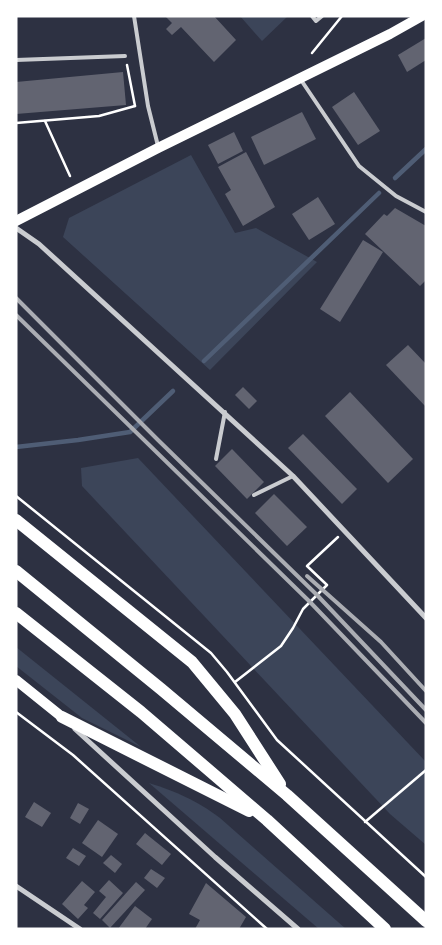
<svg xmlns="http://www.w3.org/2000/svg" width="442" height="945" font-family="'Fira Sans Condensed',sans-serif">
  <rect width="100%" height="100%" fill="#2d3142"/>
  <g fill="#3c4559">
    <path d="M240 16H288L262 41Z"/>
    <path d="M191 155 235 233 256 228 317 262 210 370 63 237 69 218Z"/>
    <path d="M138 458 426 762V845L390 814 82 486 81 468Z"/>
    <path d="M16 647 141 747 82 718 16 666Z"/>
    <path d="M149 783C177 792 196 800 220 818L346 929H319Z"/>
  </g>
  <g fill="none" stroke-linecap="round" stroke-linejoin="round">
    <g stroke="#4f5d75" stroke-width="4.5">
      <path d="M395 178 426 149"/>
      <path d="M204 361 379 193"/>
      <path d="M16 447 78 440 130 432 173 391"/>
    </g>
  </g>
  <g fill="#626471">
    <path d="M165 16H214L236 40 214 62 181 27 172 35 166 29 172 23Z"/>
    <path d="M426 38V60L407 72 398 55Z"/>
    <path d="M123 72 126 105 16 114V82Z"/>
    <path d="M354 92 380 131 358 145 332 107Z"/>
    <path d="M302 112 316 139 264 165 251 137Z"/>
    <path d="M234 132 243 151 218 164 208 145Z"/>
    <path d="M246 152 275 207 243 226 225 194 231 190 218 167Z"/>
    <path d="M318 197 335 224 309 240 292 214Z"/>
    <path d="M395 208 426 226V280L420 286 365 234 384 214 387 216Z"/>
    <path d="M363 240 383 252 340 322 320 309Z"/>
    <path d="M408 345 426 364V407L386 365Z"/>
    <path d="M243 387 257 401 249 409 235 395Z"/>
    <path d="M350 392 413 459 388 483 325 416Z"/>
    <path d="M303 434 357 489 342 504 288 448Z"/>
    <path d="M232 449 264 482 247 499 215 466Z"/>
    <path d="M274 494 307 527 287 546 255 513Z"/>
    <path d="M34 802 51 813 42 827 25 817Z"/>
    <path d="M78 803 89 809 80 824 70 818Z"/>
    <path d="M98 820 118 834 102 857 82 843Z"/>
    <path d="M145 833 171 854 162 865 136 844Z"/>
    <path d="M73 848 86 856 79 866 66 858Z"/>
    <path d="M111 855 122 864 115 873 103 863Z"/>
    <path d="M151 869 165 878 157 888 144 878Z"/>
    <path d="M109 880 123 893 100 919 93 913 106 897 99 891Z"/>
    <path d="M82 881 95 892 84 905 88 908 78 919 62 904Z"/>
    <path d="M136 882 145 890 110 928 102 920Z"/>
    <path d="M206 883 246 917 239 929H195L200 920 189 914Z"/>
    <path d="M135 906 152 919 145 929H118Z"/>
  </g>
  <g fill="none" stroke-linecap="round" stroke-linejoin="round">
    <g stroke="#fff" stroke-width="2.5">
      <path d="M312 53 342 16"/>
      <path d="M127 65 135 106"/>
      <path d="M45 121 70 176"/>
      <path d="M16 123 99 116 135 106"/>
      <path d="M16 496 211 653 227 672 277 740 426 877"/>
      <path d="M235 682 281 646 293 628 303 609 327 585 307 566 338 537"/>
      <path d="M16 712 73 755 267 929"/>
      <path d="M365 822 426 770"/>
    </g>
    <g stroke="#caccd0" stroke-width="4">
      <path d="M134 16 148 106 158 146"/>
      <path d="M312 16 316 21 322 16"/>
      <path d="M16 60 125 56"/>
      <path d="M301 80 359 166 396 196 426 212"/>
      <path d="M216 459 225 412"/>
      <path d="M254 495 293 476"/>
    </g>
    <g stroke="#caccd0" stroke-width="5">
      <path d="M16 228 39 244 293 476 426 618"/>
      <path d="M75 729 215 857 298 929"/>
      <path d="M16 886 80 929"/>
    </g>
    <g stroke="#fff" stroke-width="10">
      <path d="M16 221 158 148 390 34 422 16"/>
      <path d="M16 680 62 717"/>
    </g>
    <g stroke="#fff" stroke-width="12">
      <path d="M16 520 192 662 235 714 280 784"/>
      <path d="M16 571 161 689 287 795 426 921"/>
      <path d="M16 613 141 712 267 820 385 929"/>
      <path d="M62 717 249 811"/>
    </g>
    <g stroke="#abadb3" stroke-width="4">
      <path d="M16 298 158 440 317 595 426 710"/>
      <path d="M16 315 310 602 426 723"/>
      <path d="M307 576 381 642 426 691"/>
    </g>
  </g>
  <rect width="442" height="945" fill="none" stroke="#ffffff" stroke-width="35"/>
</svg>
